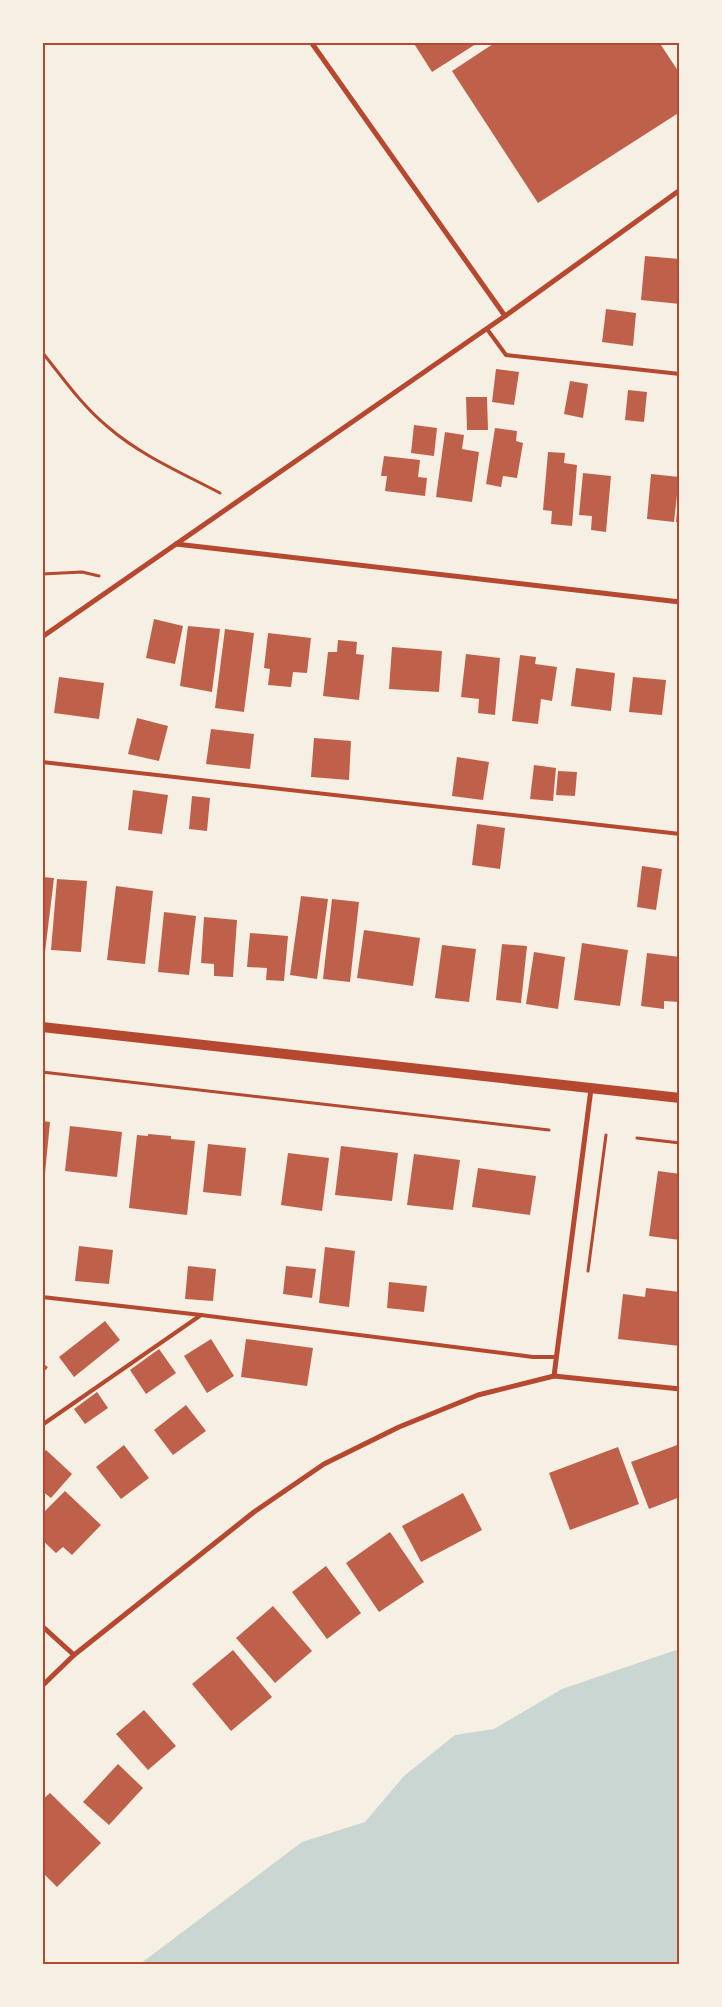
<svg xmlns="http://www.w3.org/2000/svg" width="722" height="2007" font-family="Helvetica,sans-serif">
  <rect width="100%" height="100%" fill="#f6efe4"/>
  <path fill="#c9d6d2" d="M679 1649V1964H140L302 1842 365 1822 404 1776 455 1735 494 1729 562 1689Z"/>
  <g fill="#bf614a">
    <path d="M413 42H479L432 72Z"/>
    <path d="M496 42H659L680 74V112L538 203 452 71Z"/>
    <path d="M645 256 680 259V304L641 300Z"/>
    <path d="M606 309 636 313 633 346 602 342Z"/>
    <path d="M496 369 519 372 514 405 492 402Z"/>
    <path d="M570 381 588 384 583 418 564 414Z"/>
    <path d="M628 390 647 392 644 422 625 420Z"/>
    <path d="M466 397H487L488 430H467Z"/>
    <path d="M414 425 437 428 434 456 411 453Z"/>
    <path d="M495 428 517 431 516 441 523 443 517 478 503 476 501 487 486 484Z"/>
    <path d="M445 432 464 435 462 449 479 452 472 502 436 497Z"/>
    <path d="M548 452 565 453 564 463 577 465 572 526 551 524 552 511 543 510Z"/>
    <path d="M384 456 420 460 418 477 427 478 425 496 385 491 387 476H381Z"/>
    <path d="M583 473 611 476 606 532 591 530 592 516 579 515Z"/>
    <path d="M651 474 679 477 674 522 647 519Z"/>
    <path d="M678 500H680V522H676Z"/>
    <path d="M154 619 183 626 175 664 146 658Z"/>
    <path d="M188 626 220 629 212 692 180 686Z"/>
    <path d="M225 629 254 633 244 712 215 708Z"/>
    <path d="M268 633 311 638 307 673 293 672 291 687 268 685 270 669 264 668Z"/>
    <path d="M338 640 357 642 356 654 364 655 359 700 323 696 328 652H337Z"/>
    <path d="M392 647 442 651 439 692 389 689Z"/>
    <path d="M466 654 500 658 495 715 478 713 479 699 461 697Z"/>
    <path d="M520 655 536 657 535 664 557 667 552 701 541 699 538 724 512 721Z"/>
    <path d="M576 668 615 673 611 711 571 706Z"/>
    <path d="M59 677 104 683 99 719 54 713Z"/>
    <path d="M633 677 666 680 662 715 629 712Z"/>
    <path d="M137 718 168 726 159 761 128 754Z"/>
    <path d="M211 729 254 734 250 769 206 764Z"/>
    <path d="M314 738 351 741 349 780 311 777Z"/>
    <path d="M457 757 489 762 483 800 452 796Z"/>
    <path d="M534 765 556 768 553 801 530 799Z"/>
    <path d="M558 771 577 772 575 796 556 795Z"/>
    <path d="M133 790 168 795 162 834 128 830Z"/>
    <path d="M192 796 210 798 207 831 189 829Z"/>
    <path d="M477 824 505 828 500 869 472 865Z"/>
    <path d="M642 866 662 869 656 910 637 907Z"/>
    <path d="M42 877 54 878 45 952H42Z"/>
    <path d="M57 879 87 881 81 952 51 950Z"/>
    <path d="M116 886 153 891 145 964 107 960Z"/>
    <path d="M301 896 328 899 317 979 290 975Z"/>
    <path d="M332 899 359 902 350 982 323 979Z"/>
    <path d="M164 912 196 916 189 975 158 972Z"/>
    <path d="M204 917 237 920 233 977 214 976V964L201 963Z"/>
    <path d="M364 930 420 938 413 986 357 978Z"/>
    <path d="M250 933 288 936 284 981 266 980 267 968 247 967Z"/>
    <path d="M582 943 628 950 620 1006 574 1000Z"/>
    <path d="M502 944 527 946 521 1003 496 1000Z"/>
    <path d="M442 945 476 949 469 1002 435 998Z"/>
    <path d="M534 952 565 957 558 1009 526 1004Z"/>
    <path d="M647 953 680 957 679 1002 664 1001V1009L641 1006Z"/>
    <path d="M42 1121 50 1122 44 1184H42Z"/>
    <path d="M70 1126 122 1132 117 1177 65 1171Z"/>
    <path d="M148 1134 171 1136V1139L195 1141 187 1215 129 1208 137 1135 148 1136Z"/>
    <path d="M208 1144 246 1148 241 1196 203 1192Z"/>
    <path d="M341 1146 398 1153 392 1201 335 1195Z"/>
    <path d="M288 1153 329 1158 322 1211 281 1205Z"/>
    <path d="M414 1154 460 1160 453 1210 407 1205Z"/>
    <path d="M478 1168 536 1176 530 1215 472 1207Z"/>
    <path d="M658 1171 680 1174V1240L649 1236Z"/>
    <path d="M79 1246 113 1250 109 1284 75 1281Z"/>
    <path d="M325 1247 355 1251 349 1307 319 1303Z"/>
    <path d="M188 1266 216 1269 213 1301 185 1299Z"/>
    <path d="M286 1266 316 1269 312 1298 283 1294Z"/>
    <path d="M389 1282 427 1286 424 1312 387 1308Z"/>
    <path d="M646 1288 680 1292V1346L618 1339 623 1294 645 1297Z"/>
    <path d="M105 1321 120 1340 74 1377 59 1357Z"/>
    <path d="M211 1339 234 1376 207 1393 184 1356Z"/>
    <path d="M246 1339 313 1348 307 1386 241 1377Z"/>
    <path d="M159 1349 176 1373 146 1394 130 1370Z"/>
    <path d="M42 1363 48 1367 42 1375Z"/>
    <path d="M97 1392 108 1408 85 1424 74 1409Z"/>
    <path d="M186 1405 206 1431 173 1455 154 1430Z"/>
    <path d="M680 1444V1497L649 1509 631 1462Z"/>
    <path d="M124 1445 149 1478 121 1499 96 1467Z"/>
    <path d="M618 1447 639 1504 570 1530 549 1473Z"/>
    <path d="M46 1450 72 1474 51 1498 42 1491V1454Z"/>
    <path d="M65 1491 101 1525 72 1555 63 1547 56 1553 42 1540V1532L45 1530 42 1527V1514Z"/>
    <path d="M463 1493 482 1530 421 1562 402 1526Z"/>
    <path d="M390 1532 424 1582 379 1612 346 1563Z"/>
    <path d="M326 1566 361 1613 327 1639 292 1592Z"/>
    <path d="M273 1606 312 1651 275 1683 236 1638Z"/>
    <path d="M233 1650 272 1697 231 1731 192 1684Z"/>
    <path d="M144 1710 176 1746 148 1770 116 1734Z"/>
    <path d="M118 1764 143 1788 109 1825 83 1802Z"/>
    <path d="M50 1793 101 1843 57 1887 42 1872V1800Z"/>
  </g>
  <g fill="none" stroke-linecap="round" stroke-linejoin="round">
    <g stroke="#b5482f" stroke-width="3">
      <path d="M42 352C63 378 82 406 108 427 140 455 182 473 220 493"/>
      <path d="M42 574 82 572 99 576"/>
      <path d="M42 1072 549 1130"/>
      <path d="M637 1138 680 1143"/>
      <path d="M588 1271 606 1135"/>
    </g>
    <g stroke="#b5482f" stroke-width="4">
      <path d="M487 329 506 355 680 374"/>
      <path d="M42 762 680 834"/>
      <path d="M42 1297 201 1315 533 1357H556"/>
      <path d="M42 1425 201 1315"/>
    </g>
    <g stroke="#b5482f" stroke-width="5">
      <path d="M311 42 505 316"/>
      <path d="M176 544 680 602"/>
      <path d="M42 637 505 316 680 190"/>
      <path d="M554 1376 591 1089"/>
      <path d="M42 1626 74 1655"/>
      <path d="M42 1686 74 1655 254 1512 324 1464 399 1427 478 1395 554 1376 680 1389"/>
    </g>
    <path stroke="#b5482f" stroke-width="10" d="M42 1027 680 1098"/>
  </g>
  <rect width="722" height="2007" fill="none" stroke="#f6efe4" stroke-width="88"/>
  <rect x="44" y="44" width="634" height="1919" fill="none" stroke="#b5482f" stroke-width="2"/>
</svg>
